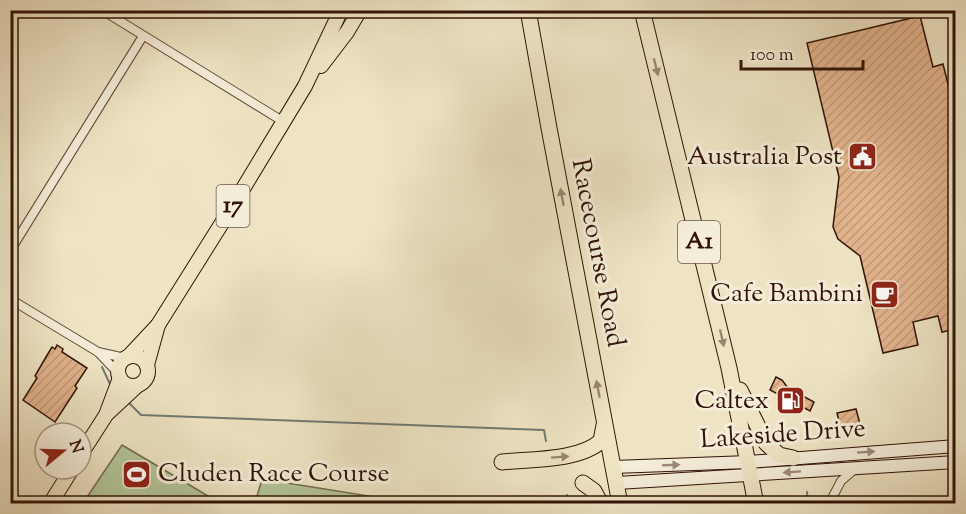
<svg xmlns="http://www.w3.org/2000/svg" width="966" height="514" font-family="'Sorts Mill Goudy',serif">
  <defs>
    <pattern id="building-hatch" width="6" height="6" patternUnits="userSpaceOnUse" patternTransform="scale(1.5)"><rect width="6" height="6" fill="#e2b48d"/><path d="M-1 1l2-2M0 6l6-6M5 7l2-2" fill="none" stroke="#c29a78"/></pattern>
  </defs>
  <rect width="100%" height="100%" fill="#eee4c4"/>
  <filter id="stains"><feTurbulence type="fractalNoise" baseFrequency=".00333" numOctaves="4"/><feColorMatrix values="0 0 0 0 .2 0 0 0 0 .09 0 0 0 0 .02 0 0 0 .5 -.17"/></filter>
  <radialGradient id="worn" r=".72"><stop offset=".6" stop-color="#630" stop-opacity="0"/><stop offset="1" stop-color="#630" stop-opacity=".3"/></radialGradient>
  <g fill="#b3c599" stroke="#726c50" stroke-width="1.5">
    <path d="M122 445 220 503H83Z"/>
    <path d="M262 479 394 500 393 504 255 503Z"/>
  </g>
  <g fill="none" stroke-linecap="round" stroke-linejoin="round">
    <g stroke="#707a71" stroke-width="2">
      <path d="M102 367 110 384"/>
      <path d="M129 403 141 415 544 430 546 441"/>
      <path d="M807 492 808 504"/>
      <path d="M567 495 570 504"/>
    </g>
  </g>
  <g fill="url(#building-hatch)" stroke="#321307" stroke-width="1.5">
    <path d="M920 16 933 67 943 64 956 117V329L942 332 938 316 913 322 918 345 883 353 860 256 838 239 833 227 839 177 807 43Z"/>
    <path d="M57 345 63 349 62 352 87 368 75 386 77 388 55 422 23 400 37 378 35 376 46 357 52 347 55 349Z"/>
    <path d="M776 377 782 380 788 388 814 402 810 411 770 390Z"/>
    <path d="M856 409 860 424 849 427 840 425 837 413Z"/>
  </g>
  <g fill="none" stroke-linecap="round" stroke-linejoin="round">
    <defs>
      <g id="street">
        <path d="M102 10 284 122"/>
        <path d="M10 251 143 36"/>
        <path d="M10 299 98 352 118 373"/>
        <path d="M98 352 125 358"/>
        <path d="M829 504 841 481 856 468"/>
      </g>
      <g id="secondary">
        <path d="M613 467 749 462 956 446"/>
        <path d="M617 483 956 462"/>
      </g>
      <g id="primary">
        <path d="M321 66 347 32 360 10"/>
        <circle cx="133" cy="371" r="15"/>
        <path d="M128 357 158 325 232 207 305 86 341 10"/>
        <path d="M147 365 158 325"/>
        <path d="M108 413 137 386"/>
        <path d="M81 454 106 415 120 378"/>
        <path d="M50 504 72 469"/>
      </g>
      <g id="highway">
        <path d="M528 10 549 128 620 504"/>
        <path d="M642 10 729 368 756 504"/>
        <path d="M740 390 766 443 779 455 793 458"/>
        <path d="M502 462C531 459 579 461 601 441L604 425"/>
        <path d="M583 483 594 491 601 504"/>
      </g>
    </defs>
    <use href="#street" stroke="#614736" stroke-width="10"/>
    <use href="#secondary" stroke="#321307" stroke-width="14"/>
    <use href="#primary" stroke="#321307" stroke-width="16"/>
    <use href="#highway" stroke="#321307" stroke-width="17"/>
    <use href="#street" stroke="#f4edd9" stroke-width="8"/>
    <use href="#secondary" stroke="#f4edd9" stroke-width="12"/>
    <use href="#primary" stroke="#eee4c4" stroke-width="14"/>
    <use href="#highway" stroke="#eee4c4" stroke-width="15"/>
  </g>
  <defs><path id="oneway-solid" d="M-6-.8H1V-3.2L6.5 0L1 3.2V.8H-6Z" transform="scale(1.5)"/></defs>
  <g fill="#99866f">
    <use href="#oneway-solid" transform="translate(656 67) rotate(76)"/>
    <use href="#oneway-solid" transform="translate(562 197) rotate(-101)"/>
    <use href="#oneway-solid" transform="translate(722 338) rotate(77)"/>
    <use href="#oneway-solid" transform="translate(598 389) rotate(-101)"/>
    <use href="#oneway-solid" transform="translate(560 457) rotate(-4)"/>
  </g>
  <g fill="#9d8b7a">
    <use href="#oneway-solid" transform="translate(866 452) rotate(-4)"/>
    <use href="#oneway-solid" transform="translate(671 465) rotate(-2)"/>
    <use href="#oneway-solid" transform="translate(792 472) rotate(176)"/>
  </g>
  <defs>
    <symbol id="civic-square" viewBox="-11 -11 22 22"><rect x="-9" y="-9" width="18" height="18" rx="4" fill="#8f2418" stroke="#f4edd9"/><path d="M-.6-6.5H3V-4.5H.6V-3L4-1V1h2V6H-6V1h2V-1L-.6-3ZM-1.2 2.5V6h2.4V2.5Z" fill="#fff"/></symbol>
    <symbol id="cafe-square" viewBox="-11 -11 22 22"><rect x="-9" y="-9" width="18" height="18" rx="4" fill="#8f2418" stroke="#f4edd9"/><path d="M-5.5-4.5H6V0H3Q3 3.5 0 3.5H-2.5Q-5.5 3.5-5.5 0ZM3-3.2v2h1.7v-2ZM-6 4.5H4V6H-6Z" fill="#fff"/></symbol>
    <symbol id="fuel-square" viewBox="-11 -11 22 22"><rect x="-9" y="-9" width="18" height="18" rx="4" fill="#8f2418" stroke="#f4edd9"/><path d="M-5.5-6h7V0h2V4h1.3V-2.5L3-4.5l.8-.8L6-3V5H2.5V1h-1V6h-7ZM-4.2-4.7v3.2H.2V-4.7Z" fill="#fff"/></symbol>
    <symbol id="stadium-square" viewBox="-11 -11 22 22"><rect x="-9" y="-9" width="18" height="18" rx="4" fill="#8f2418" stroke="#f4edd9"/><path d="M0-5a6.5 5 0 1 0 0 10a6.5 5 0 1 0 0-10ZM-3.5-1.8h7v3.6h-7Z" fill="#fff"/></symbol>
  </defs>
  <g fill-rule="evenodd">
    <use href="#civic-square" x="846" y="140" width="33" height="33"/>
    <use href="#cafe-square" x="868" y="278" width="33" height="33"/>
    <use href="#fuel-square" x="774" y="384" width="33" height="33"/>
    <use href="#stadium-square" x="120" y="458" width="33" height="33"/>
  </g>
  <g text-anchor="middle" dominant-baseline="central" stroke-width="6" stroke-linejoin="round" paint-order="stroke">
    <g fill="#f4edd9" stroke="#6c5446" stroke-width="1.5">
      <rect x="216.5" y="185" width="33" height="42" rx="4.5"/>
      <rect x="678" y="221" width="42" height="42" rx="4.5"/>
    </g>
    <g font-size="24" font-weight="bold" fill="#321307">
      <text x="233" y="206">17</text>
      <text x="699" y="242">A1</text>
    </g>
    <g font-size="26" fill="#321307" stroke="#f4edd9" text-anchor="end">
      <text x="842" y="157">Australia Post</text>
      <text x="863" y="294">Cafe Bambini</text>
      <text x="769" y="401">Caltex</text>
      <text x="158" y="474" text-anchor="start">Cluden Race Course</text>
    </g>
    <g font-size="26" fill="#321307" stroke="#f4edd9">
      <text transform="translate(597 253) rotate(79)">Racecourse Road</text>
      <text transform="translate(783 435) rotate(-4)">Lakeside Drive</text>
    </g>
  </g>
  <rect width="966" height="514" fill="none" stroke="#eee4c4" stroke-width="36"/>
  <rect x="12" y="12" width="942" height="490" fill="none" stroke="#321307" stroke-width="3"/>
  <rect x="18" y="18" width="930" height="478" fill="none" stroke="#321307" stroke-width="1.5"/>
  <g transform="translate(63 451) rotate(71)"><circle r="28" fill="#f4edd9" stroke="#a69685" stroke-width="1.5"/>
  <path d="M0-4.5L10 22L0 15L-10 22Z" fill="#8f2418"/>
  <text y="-9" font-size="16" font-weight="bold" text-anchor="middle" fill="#321307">N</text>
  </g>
  <path d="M741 60v9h122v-9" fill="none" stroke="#321307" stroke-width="3"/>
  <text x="750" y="60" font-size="18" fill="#321307" stroke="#f4edd9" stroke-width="4.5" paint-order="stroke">100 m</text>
  <rect width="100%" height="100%" filter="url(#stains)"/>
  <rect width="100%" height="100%" fill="url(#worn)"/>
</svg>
